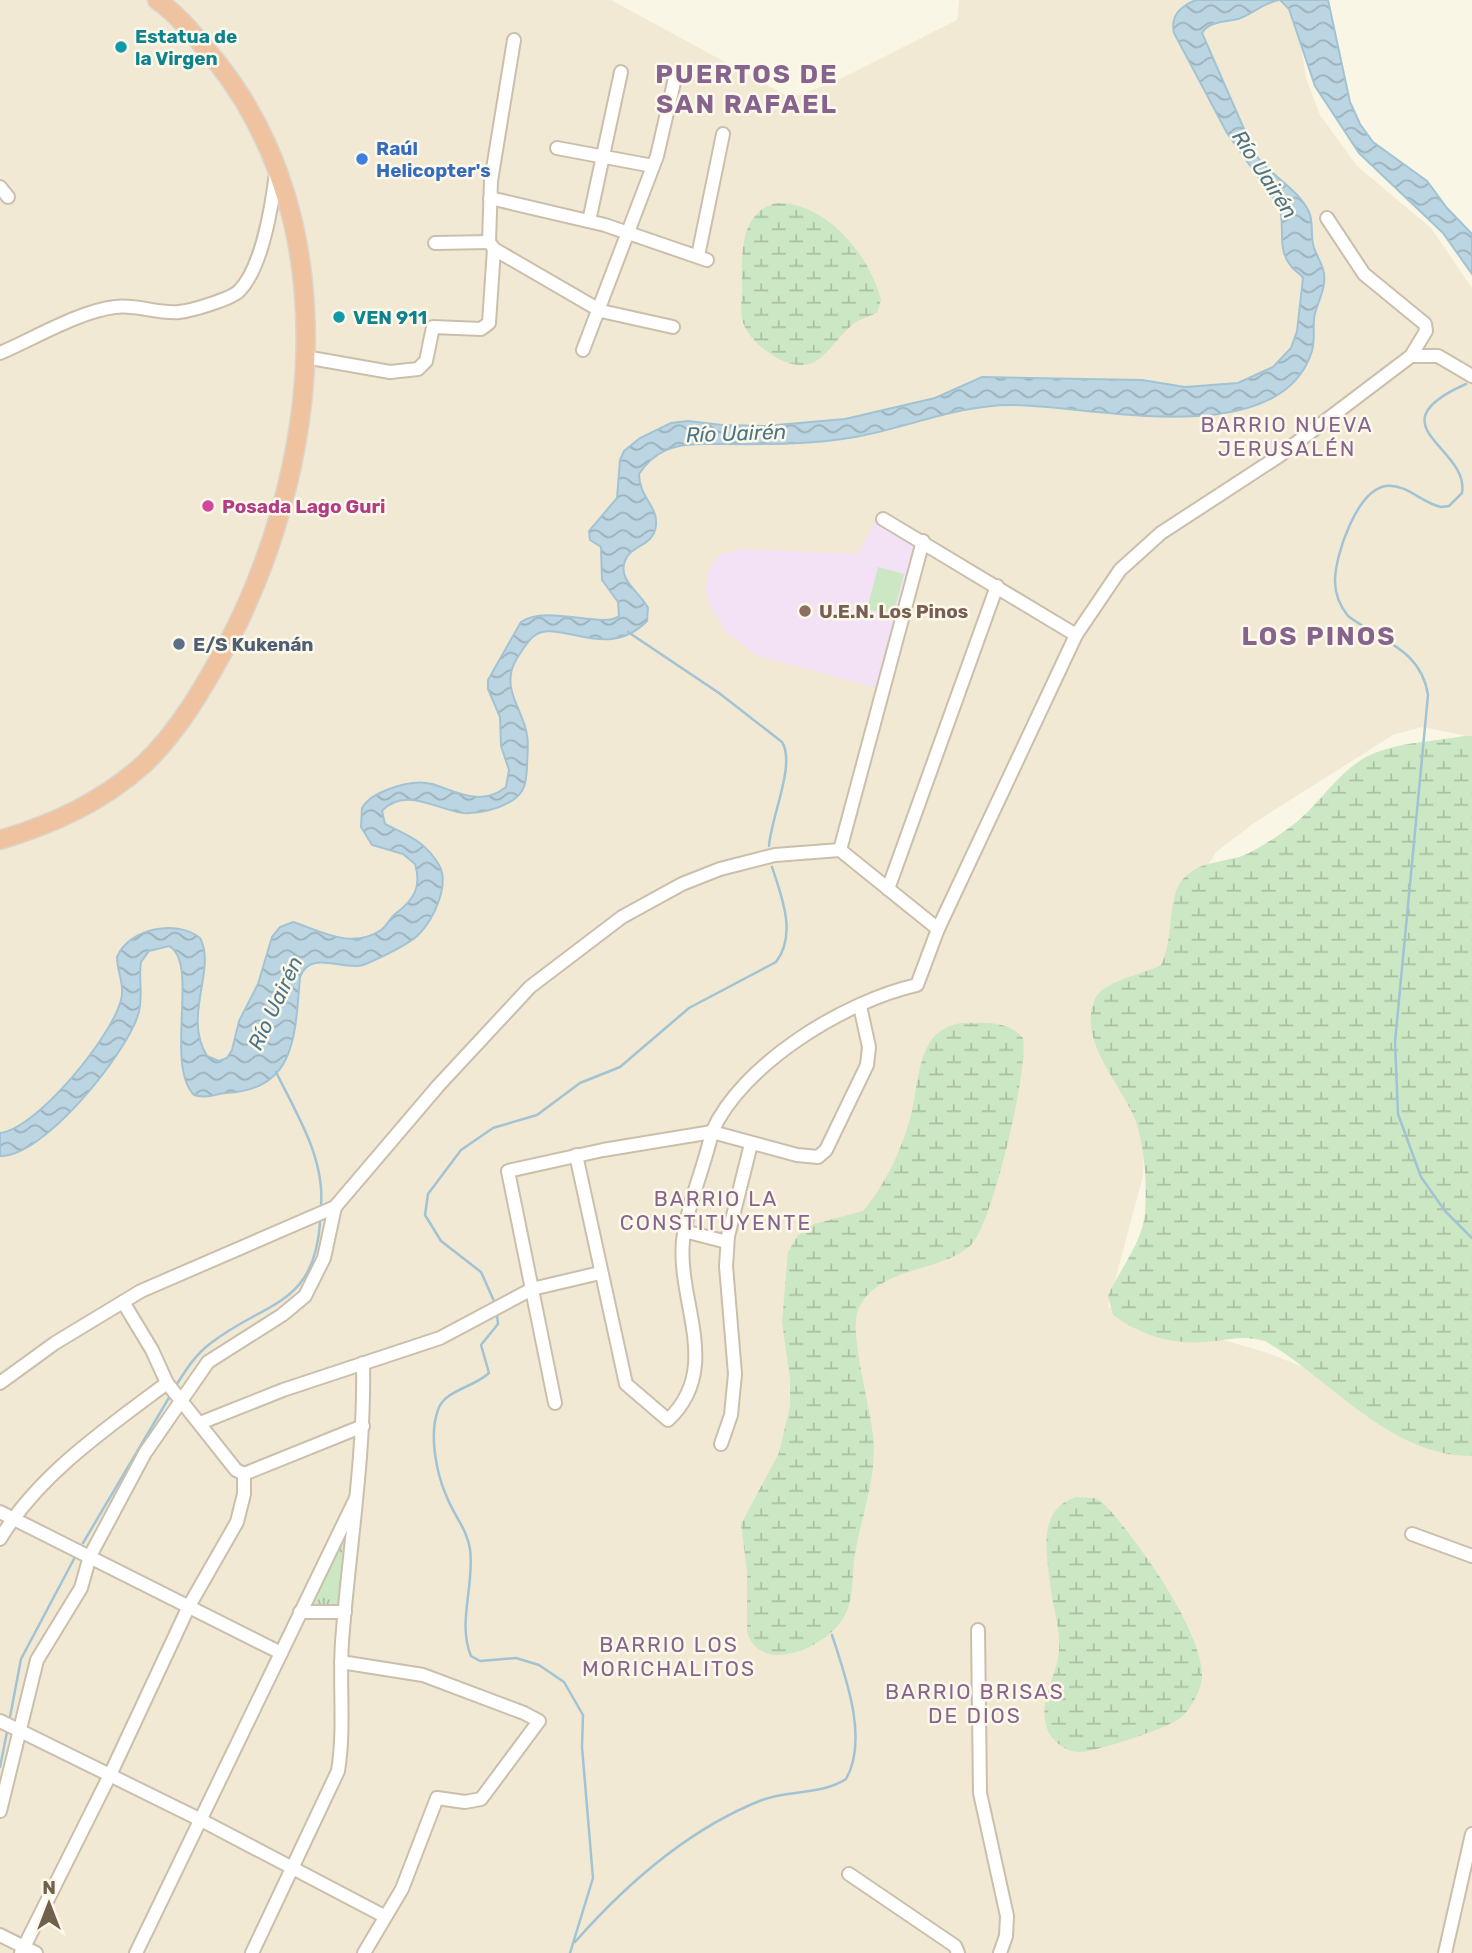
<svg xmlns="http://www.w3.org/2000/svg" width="1472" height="1953" font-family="Rubik,sans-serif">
  <defs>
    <pattern id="wetland-marsh" width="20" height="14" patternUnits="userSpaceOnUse" patternTransform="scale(1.75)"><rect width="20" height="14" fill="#cce7c4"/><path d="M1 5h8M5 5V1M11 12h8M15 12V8" fill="none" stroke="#aabfa1"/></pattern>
    <pattern id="park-tufts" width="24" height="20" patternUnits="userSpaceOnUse" patternTransform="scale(1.75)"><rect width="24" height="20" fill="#cce7c4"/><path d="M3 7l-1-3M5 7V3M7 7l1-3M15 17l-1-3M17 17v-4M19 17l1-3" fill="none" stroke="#aabfa1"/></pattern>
    <pattern id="water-waves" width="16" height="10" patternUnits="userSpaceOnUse" patternTransform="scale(1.75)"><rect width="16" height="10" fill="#bbd5e2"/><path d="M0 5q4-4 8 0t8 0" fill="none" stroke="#9cb0b9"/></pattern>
  </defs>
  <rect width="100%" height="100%" fill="#faf6e5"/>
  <path fill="#f1e9d4" d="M0 0H611L791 98 834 82 957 20 959 0H1294L1306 78 1320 115 1357 166 1431 228 1472 288V737L1422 727 1393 735 1254 823 1216 852 1197 884 1144 1147 1143 1176 1108 1307 1265 1352 1472 1432V1953H0Z"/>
  <path fill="#f3e1f6" d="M875 522 915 545 878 688 758 656 727 633 709 604 706 591 708 571 719 555 742 549 858 554Z"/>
  <path fill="#cce7c4" d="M878 567 904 574 893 616 867 609Z"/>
  <g fill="url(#wetland-marsh)">
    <path d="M776 203C826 201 870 256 881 300L877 313C867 317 856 320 849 328 826 349 817 378 779 359 766 352 751 340 745 327 739 316 742 301 742 289 742 258 738 213 776 203Z"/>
    <path d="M1464 736H1472V1456C1389 1456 1331 1379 1265 1341 1247 1336 1235 1338 1216 1341 1177 1346 1145 1338 1113 1315L1108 1296C1120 1268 1142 1244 1145 1213 1147 1183 1145 1150 1136 1122 1123 1085 1076 1041 1095 999 1104 980 1143 975 1161 965 1175 937 1166 899 1183 879 1202 858 1229 864 1251 852 1273 840 1299 823 1315 804 1333 785 1346 767 1370 755 1398 742 1433 742 1464 736Z"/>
    <path d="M961 1023C982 1023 1008 1020 1023 1038 1029 1068 992 1226 971 1245 939 1274 878 1265 858 1310 849 1332 870 1406 873 1435 878 1477 860 1519 854 1560 852 1580 854 1599 844 1617 827 1647 761 1677 747 1632V1571L741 1524 779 1453 790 1406V1379L782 1322 788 1252 798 1235 814 1224 863 1211C885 1186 903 1147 911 1115 917 1091 917 1063 930 1042 937 1031 949 1025 961 1023Z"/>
    <path d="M1076 1497 1094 1498 1102 1502C1132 1532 1212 1641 1201 1684 1198 1695 1189 1712 1179 1719 1164 1729 1096 1752 1079 1752 1067 1752 1055 1743 1049 1733 1035 1703 1057 1678 1059 1651 1061 1627 1052 1606 1050 1583 1046 1550 1038 1509 1076 1497Z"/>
  </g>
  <path fill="url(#park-tufts)" d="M347 1530 342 1604 313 1607 311 1601 340 1536Z"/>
  <g fill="url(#water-waves)" stroke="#a2c3d3" stroke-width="2">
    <path d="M1196 0H1279C1263 3 1253 14 1238 19 1225 22 1209 21 1202 33L1255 154C1270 176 1297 187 1309 212 1314 223 1310 237 1314 248 1319 261 1326 269 1324 283 1323 296 1315 307 1314 319 1313 330 1315 340 1312 351 1280 454 1089 405 1011 405 957 405 907 428 855 437 805 446 752 444 702 444 674 444 654 451 639 474 639 497 658 506 656 525 654 547 631 544 625 561 617 580 641 593 648 608L647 621C603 666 551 610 529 641 522 650 512 663 511 674 507 695 524 714 527 735 529 745 527 756 527 767 526 781 526 791 513 800 499 809 479 814 463 813 438 810 404 786 382 811L385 824C409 836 425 841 439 865 450 884 434 919 419 934 410 944 376 960 363 965 343 971 310 949 300 977 295 1033 297 1090 226 1093 215 1094 206 1099 194 1095 164 1064 200 962 169 946L149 951 141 962C138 979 144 997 138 1015 126 1054 43 1158 0 1156V1133C38 1128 112 1036 121 1000 125 985 117 971 117 957 129 928 177 919 200 938 217 969 182 1016 207 1056L219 1061 227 1058 232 1050 239 1021 258 984 272 937 280 927 293 922C321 931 351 950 381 930 387 926 389 919 395 914 414 900 422 887 415 864L403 854 372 845 361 827 362 808C368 798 377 794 389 789 402 784 417 780 432 784 458 792 481 807 506 787L509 770 501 746 500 717 488 689V680L521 622C546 604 604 629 619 616L618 602 602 580 601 547 590 540 589 531 617 498 620 460 624 451 640 438 671 423 688 421 722 425 765 426 845 419 935 398 982 377 1142 380 1185 387 1238 383 1273 367 1291 348 1297 331 1303 278C1300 273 1294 271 1291 266 1276 248 1286 227 1279 206L1227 133 1174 33C1170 15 1181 6 1196 0Z"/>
    <path d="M1280 0H1328L1350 102 1360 124 1373 142 1427 181 1447 208 1472 234V274L1443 233 1359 153 1315 86 1289 9Z"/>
  </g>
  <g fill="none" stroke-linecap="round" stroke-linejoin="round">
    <g stroke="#a2c3d3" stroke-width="2.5">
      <path d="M1466 384C1371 426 1470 447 1462 493L1449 506 1441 507C1421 503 1408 484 1386 486 1357 490 1335 555 1335 581 1335 594 1340 606 1348 616 1381 641 1421 649 1428 695L1395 1042 1398 1114 1421 1177 1445 1211 1472 1238"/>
      <path d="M628 632 719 693 782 742C796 764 771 817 769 846"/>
      <path d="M276 1072C296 1113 325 1158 321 1206"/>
      <path d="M494 1301 481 1272 441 1241 425 1215 428 1194 461 1150 493 1128 537 1115 580 1083 620 1067 689 1008 776 962C797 935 782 897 772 867"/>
      <path d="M497 1315 498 1324 481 1345 489 1373C475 1387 444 1390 438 1410 429 1434 436 1472 446 1495 453 1514 467 1529 470 1549 475 1584 457 1623 471 1656L480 1661 516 1658 539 1665 564 1682 583 1715 582 1747 593 1878 570 1953"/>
      <path d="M177 1384C187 1368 196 1354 211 1343 265 1301 314 1307 320 1223"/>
      <path d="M83 1543 170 1396"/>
      <path d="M10 1717 21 1659 75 1557"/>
      <path d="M0 1767 7 1732"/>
      <path d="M575 1942C627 1883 688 1829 762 1800 788 1790 822 1795 846 1779 869 1739 845 1675 832 1635"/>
    </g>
    <defs>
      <g id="minor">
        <path d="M514 40 491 181 489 242 494 249 601 311 673 327"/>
        <path d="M557 148 653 166"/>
        <path d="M0 187 8 197"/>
        <path d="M490 198 605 225 707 260"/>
        <path d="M1327 218 1364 274 1425 324 1426 331 1411 356"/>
        <path d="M589 221 621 72"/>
        <path d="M435 243 489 242"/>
        <path d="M698 256 723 134"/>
        <path d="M583 350 657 156 675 78"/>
        <path d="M0 353C33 339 80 311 115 307 137 304 157 314 179 312 191 311 231 299 239 291 262 268 272 205 276 173"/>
        <path d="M305 357 390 372 418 369 426 361 433 327 481 329 489 323 494 249"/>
        <path d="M883 519 1076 635"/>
        <path d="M840 850 923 541"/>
        <path d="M888 889 997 586"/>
        <path d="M576 1155 626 1384 668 1420C723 1368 677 1303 683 1241 687 1205 704 1169 712 1132 742 1064 845 1001 917 985L938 929 1076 635 1120 570 1161 533 1279 456 1411 356H1438L1472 376"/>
        <path d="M684 1231 727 1242"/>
        <path d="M123 1302 152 1350 167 1383 236 1470 244 1474"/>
        <path d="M0 1383 55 1343 141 1291 335 1207 438 1086 530 987 622 917 682 884 720 869 775 855 840 850 938 929"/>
        <path d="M555 1403 508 1171 603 1150 712 1132 797 1155 818 1157 826 1150 867 1065 869 1047 860 1006"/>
        <path d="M200 1423 283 1390 440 1338 532 1289 600 1273"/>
        <path d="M721 1444 731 1415 735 1374 726 1266 728 1236 751 1144"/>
        <path d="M244 1474 363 1426"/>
        <path d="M0 1512 281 1653"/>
        <path d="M1412 1534 1472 1556"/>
        <path d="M0 1539C38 1475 108 1427 167 1383"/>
        <path d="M300 1612H345"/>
        <path d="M978 1630 980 1793 1007 1916 1006 1936 1000 1953"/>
        <path d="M341 1662 423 1675 524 1713 539 1721 481 1799 465 1802 437 1798 402 1889 364 1953"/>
        <path d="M0 1721 201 1820 384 1916"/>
        <path d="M0 1811 37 1660 81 1588 90 1556 145 1453 208 1362 282 1315 305 1296 324 1258 335 1207"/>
        <path d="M849 1874 955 1946 958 1953"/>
        <path d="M0 1935 36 1953"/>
        <path d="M21 1953 110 1775 189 1606 237 1522 244 1494V1474"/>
        <path d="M136 1953 356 1498"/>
        <path d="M252 1953 338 1771C345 1728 339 1685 342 1642 349 1548 365 1457 363 1363"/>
        <path d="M1445 1953 1472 1834"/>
      </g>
      <path id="highway" d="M0 840C53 824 102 802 144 764 179 731 205 685 228 643 320 467 347 225 216 61 198 40 180 16 157 0"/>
    </defs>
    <use href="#minor" stroke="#cbbfac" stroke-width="16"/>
    <use href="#highway" stroke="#dad6d0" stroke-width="21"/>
    <use href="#minor" stroke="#fff" stroke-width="12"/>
    <use href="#highway" stroke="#f0c3a0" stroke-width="18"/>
  </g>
  <g fill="#0f9aa8" stroke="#fdf9ea" stroke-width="2.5">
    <circle cx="121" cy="47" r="7"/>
    <circle cx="339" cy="317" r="7"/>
  </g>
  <circle fill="#3f7fe0" stroke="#fdf9ea" stroke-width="2.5" cx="362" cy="159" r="7"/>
  <circle fill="#d1479c" stroke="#fdf9ea" stroke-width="2.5" cx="208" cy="506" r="7"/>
  <circle fill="#8d6e63" stroke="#fdf9ea" stroke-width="2.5" cx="805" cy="611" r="7"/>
  <circle fill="#5c6f8a" stroke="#fdf9ea" stroke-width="2.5" cx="179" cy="644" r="7"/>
  <g text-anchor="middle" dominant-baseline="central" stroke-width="5" stroke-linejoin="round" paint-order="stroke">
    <g font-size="19" font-weight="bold" fill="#0d838f" stroke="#fdf9ea" text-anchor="start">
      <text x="135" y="36">Estatua de<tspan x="135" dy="22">la Virgen</tspan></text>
      <text x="353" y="317">VEN 911</text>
    </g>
    <g font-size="19" font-weight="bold" fill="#366cbe" stroke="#fdf9ea" text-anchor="start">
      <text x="376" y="148">Raúl<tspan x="376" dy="22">Helicopter's</tspan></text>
    </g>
    <g font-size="19" font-weight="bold" fill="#b23c85" stroke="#fdf9ea" text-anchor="start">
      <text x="222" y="506">Posada Lago Guri</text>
    </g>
    <g font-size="19" font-weight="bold" fill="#785e54" stroke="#fdf9ea" text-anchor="start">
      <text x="819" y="611">U.E.N. Los Pinos</text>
    </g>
    <g font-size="19" font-weight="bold" fill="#4e5e75" stroke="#fdf9ea" text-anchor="start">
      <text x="193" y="644">E/S Kukenán</text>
    </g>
    <g font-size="21" font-style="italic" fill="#4b7489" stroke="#fdf9ea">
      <text transform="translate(1265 174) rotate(57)">Río Uairén</text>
      <text transform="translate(736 433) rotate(-2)">Río Uairén</text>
      <text transform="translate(275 1003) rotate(-65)">Río Uairén</text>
    </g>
    <g font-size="21" letter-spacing="2" fill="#87648d" stroke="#fdf9ea">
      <text x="1287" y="424">BARRIO NUEVA<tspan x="1287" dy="24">JERUSALÉN</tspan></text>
      <text x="716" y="1198">BARRIO LA<tspan x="716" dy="24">CONSTITUYENTE</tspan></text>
      <text x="669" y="1644">BARRIO LOS<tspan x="669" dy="24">MORICHALITOS</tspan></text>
      <text x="975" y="1691">BARRIO BRISAS<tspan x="975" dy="24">DE DIOS</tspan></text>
    </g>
    <g font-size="26" font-weight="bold" letter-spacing="2" fill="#87648d" stroke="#fdf9ea">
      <text x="747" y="74">PUERTOS DE<tspan x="747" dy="30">SAN RAFAEL</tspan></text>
      <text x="1319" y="636">LOS PINOS</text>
    </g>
  </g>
  <g transform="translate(49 1904)" stroke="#fdf9ea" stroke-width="5" paint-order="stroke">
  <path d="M0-5L12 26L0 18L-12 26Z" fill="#71604c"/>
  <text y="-10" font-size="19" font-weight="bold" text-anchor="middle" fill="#71604c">N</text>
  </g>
</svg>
